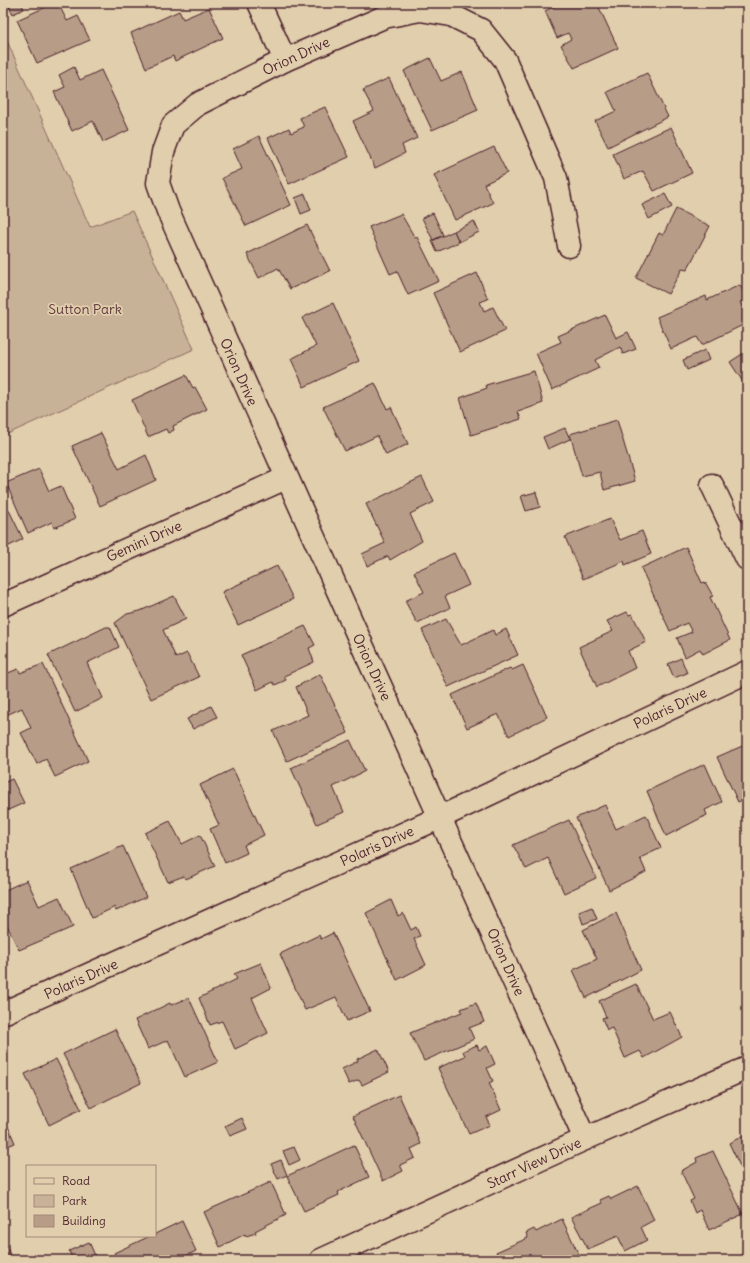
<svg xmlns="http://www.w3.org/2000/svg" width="750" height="1263" font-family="Delius,sans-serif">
  <rect width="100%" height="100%" fill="#e0ceac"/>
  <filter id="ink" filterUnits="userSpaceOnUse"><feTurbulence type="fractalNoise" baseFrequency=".025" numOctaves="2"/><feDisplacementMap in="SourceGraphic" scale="8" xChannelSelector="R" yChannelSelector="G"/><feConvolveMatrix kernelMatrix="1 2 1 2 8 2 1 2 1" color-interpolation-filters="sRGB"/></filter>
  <g filter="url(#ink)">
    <path fill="#c8b297" stroke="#896861" d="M3 32 90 227 132 211 194 349 3 436Z"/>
    <g fill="#b79d88" stroke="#4a1f2b">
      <path d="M7 3H21L24 9 13 14Z"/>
      <path d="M55 3H58L67 21 78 16 90 40 37 63 17 20Z"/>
      <path d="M535 3H544L536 7Z"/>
      <path d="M561 3H597L618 48 574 68 561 45 571 39 568 33 557 38 545 11Z"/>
      <path d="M209 8 223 38 175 61 173 56 146 68 131 33 179 11 183 19Z"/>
      <path d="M430 58 441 81 462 72 478 110 432 130 404 71Z"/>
      <path d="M74 67 80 80 101 70 129 130 103 142 93 121 72 131 54 92 65 87 59 75Z"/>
      <path d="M647 73 668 117 608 147 595 121 616 111 607 92Z"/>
      <path d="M389 78 417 138 402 145 405 153 375 168 353 121 374 111 363 90Z"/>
      <path d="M325 107 349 157 289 184 268 138 289 128 291 133 304 127 300 118Z"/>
      <path d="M671 127 692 173 654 191 643 171 624 179 613 154Z"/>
      <path d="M259 136 291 205 246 226 222 178 242 169 233 149Z"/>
      <path d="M494 147 507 173 484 184 493 203 455 220 434 175Z"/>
      <path d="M305 194 311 210 301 214 295 198Z"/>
      <path d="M665 194 672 207 649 219 642 205Z"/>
      <path d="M676 209 710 226 687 270 682 269 668 294 636 278 659 233 663 235Z"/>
      <path d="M433 213 443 235 433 240 422 218Z"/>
      <path d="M401 214 415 238 417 237 439 281 408 295 397 271 390 274 369 227Z"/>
      <path d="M474 221 479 232 459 242 454 231Z"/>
      <path d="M307 225 330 271 290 289 278 268 259 278 247 254Z"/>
      <path d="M454 231 459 242 437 252 432 241Z"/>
      <path d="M477 273 488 299 480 302 484 311 493 307 505 331 460 352 433 293Z"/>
      <path d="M740 285 747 299 740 302 747 318V323L702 345 697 337 671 349 657 317 706 296 707 300Z"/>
      <path d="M333 303 359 361 304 387 291 359 316 346 302 318Z"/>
      <path d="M605 315 616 338 628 332 636 349 623 354 620 347 595 360 599 368 552 390 536 353 561 342 558 336Z"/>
      <path d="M705 350 709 360 687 370 683 360Z"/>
      <path d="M747 351V388L730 362Z"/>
      <path d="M534 371 543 403 518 412 521 419 471 435 460 398 487 388 486 385Z"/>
      <path d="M186 375 193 388 195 387 207 409 173 426 174 430 168 433 166 429 148 437 132 400Z"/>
      <path d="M375 383 387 409 391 407 408 444 386 455 377 436 345 451 323 407Z"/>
      <path d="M617 420 635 481 604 490 600 472 582 476 570 434Z"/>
      <path d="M565 428 570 439 548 449 543 437Z"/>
      <path d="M101 433 119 469 146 455 156 480 100 506 72 446Z"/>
      <path d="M39 469 49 491 61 486 75 519 54 528 52 522 28 533 6 483Z"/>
      <path d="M422 477 434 502 410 514 422 541 390 560 388 556 367 566 362 554 385 543 366 504Z"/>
      <path d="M536 492 540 507 526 511 521 496Z"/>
      <path d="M5 502 23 539 3 549V503Z"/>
      <path d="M610 519 620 540 642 531 651 554 625 565 624 561 583 579 565 537Z"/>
      <path d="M686 547 702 583 705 582 713 596 710 597 730 640 703 654 700 649 685 657 677 638 692 632 687 623 670 631 641 568Z"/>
      <path d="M454 553 469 585 445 596 450 608 417 623 405 601 424 592 414 572Z"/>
      <path d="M277 566 293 599 238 625 222 592Z"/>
      <path d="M174 596 186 619 163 630 176 658 187 653 199 677 151 699 115 623 127 614 140 611Z"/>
      <path d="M627 612 629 615 632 614 646 642 628 651 635 668 597 687 579 647 613 631 607 621Z"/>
      <path d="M446 619 461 645 493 630 495 635 506 629 518 655 448 687 422 630Z"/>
      <path d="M305 626 315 645 309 648 314 662 284 676 286 680 275 685 273 682 257 690 241 655Z"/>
      <path d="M106 627H110L119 647 87 663 103 698 75 712 48 655Z"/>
      <path d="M681 658 687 673 674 678 668 664Z"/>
      <path d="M43 664 88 761 55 777 46 759 37 764 21 733 31 728 22 708 4 716 3 714V675L18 669 20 673Z"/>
      <path d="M523 665 547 717 509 736 498 714 467 728 452 695 510 668 512 670Z"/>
      <path d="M320 674 348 733 287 761 273 731 308 715 296 687Z"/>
      <path d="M211 706 217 717 193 729 187 719Z"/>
      <path d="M350 740 365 771 333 787 344 812 317 824 291 768Z"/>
      <path d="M747 744V798L738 802 717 757Z"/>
      <path d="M705 764 722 802 705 810 707 815 666 836 647 791Z"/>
      <path d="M233 769 264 835 244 845 247 853 225 863 210 829 219 825 200 785Z"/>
      <path d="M12 779 24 803 6 811 3 805V783Z"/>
      <path d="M605 805 616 829 646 815 661 848 640 858 646 872 609 890 576 818Z"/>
      <path d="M569 820 596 878 564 893 548 858 526 869 513 845Z"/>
      <path d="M170 821 182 844 200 835 215 866 186 879 184 876 168 882 145 833Z"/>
      <path d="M123 846 146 897 116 911 115 907 92 918 71 869Z"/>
      <path d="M27 880 39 906 59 897 73 927 19 950 3 917V891Z"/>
      <path d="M391 900 398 916 403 913 411 930 416 927 420 936 414 939 426 965 397 980 366 913Z"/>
      <path d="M592 907 597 919 583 924 579 912Z"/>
      <path d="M616 913 641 970 586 998 573 970 597 959 583 930Z"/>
      <path d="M333 933 370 1011 347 1021 336 997 305 1010 280 954 319 935 321 939Z"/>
      <path d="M261 963 271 988 252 998 268 1033 235 1049 222 1021 210 1025 199 998 237 979 234 974Z"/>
      <path d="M636 984 653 1019 670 1012 682 1037 644 1058 640 1051 625 1058 612 1028 607 1030 602 1018 606 1017 599 1001Z"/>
      <path d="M189 998 218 1062 185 1077 168 1040 148 1049 135 1020 170 1003 171 1005Z"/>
      <path d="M476 1003 484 1022 469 1028 474 1039 424 1061 410 1033 462 1012 461 1009Z"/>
      <path d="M115 1029 141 1083 91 1108 63 1054Z"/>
      <path d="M477 1045 479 1050 487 1046 495 1064 487 1068 493 1081 489 1083 501 1110 486 1117 490 1125 469 1134 438 1068 465 1056 463 1051Z"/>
      <path d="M378 1049 389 1072 362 1085 359 1080 349 1084 342 1069 358 1061 357 1059Z"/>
      <path d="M56 1059 81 1109 49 1125 25 1074Z"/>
      <path d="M399 1095 421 1144 411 1149 415 1158 400 1165 403 1171 383 1181 353 1116Z"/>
      <path d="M3 1115 15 1143 3 1148Z"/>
      <path d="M242 1118 247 1129 230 1136 225 1126Z"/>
      <path d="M747 1134V1181L729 1143Z"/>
      <path d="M354 1145 369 1177 338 1192 339 1195 304 1211 287 1176Z"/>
      <path d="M294 1147 300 1160 289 1165 283 1151Z"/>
      <path d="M713 1151 743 1214 709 1230 700 1210 695 1213 690 1201 694 1199 681 1171 697 1162 696 1158Z"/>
      <path d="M281 1160 287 1175 278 1179 271 1164Z"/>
      <path d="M271 1182 286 1215 255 1231 256 1233 246 1236 245 1234 220 1247 204 1212Z"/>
      <path d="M638 1186 654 1220 641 1227 647 1240 625 1251 618 1236 588 1249 571 1217 602 1203 600 1200 609 1196 611 1199Z"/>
      <path d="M562 1219 579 1255 569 1260H500L496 1252 528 1238 526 1233 534 1229 536 1232Z"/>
      <path d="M182 1221 196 1251 177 1260H118L114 1253 150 1236H155V1234Z"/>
      <path d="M89 1242 97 1260H73L69 1251Z"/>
      <path d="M6 1245 12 1260H3V1247Z"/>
      <path d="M489 1256 491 1260H479Z"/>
    </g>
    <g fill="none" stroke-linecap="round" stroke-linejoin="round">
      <defs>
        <g id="minor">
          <path d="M259 3 285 60"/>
          <path d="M569 246 556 178 505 60 481 30 451 15 420 10 384 17 285 60 198 104 173 125 163 152 158 183 168 211C305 521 446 830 585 1139"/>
          <path d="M712 485 747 559"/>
          <path d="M3 605 286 478"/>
          <path d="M3 1013 441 817 747 672"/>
          <path d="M321 1260 585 1139 747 1068"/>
        </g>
      </defs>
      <use href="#minor" stroke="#4a1f2b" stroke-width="25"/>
      <use href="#minor" stroke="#e0ceac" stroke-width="22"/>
    </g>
  </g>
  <g text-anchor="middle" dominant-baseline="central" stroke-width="3.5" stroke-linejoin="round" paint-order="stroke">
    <g font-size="14" fill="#4a1f2b" stroke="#e0ceac">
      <text transform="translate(296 56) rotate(-25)">Orion Drive</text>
      <text transform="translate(239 372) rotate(66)">Orion Drive</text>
      <text transform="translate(144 541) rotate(-24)">Gemini Drive</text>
      <text transform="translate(372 667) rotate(65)">Orion Drive</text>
      <text transform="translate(670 708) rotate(-25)">Polaris Drive</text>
      <text transform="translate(377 846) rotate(-24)">Polaris Drive</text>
      <text transform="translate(506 962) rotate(66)">Orion Drive</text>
      <text transform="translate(81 979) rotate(-24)">Polaris Drive</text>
      <text transform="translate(534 1163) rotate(-25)">Starr View Drive</text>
    </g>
    <g font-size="14" fill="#5d353b" stroke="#e0ceac">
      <text x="85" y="309">Sutton Park</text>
    </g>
  </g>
  <rect width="750" height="1263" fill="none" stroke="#e0ceac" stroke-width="16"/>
  <rect x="8" y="8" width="734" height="1247" fill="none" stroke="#4a1f2b" stroke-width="1.5" filter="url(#ink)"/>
  <rect x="26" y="1165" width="130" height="72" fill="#e0ceac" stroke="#a48878"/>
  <rect x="34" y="1178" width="20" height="6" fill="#e0ceac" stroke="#a48878"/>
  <text x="62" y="1185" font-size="12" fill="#4a1f2b">Road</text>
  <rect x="34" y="1195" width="20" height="12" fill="#c8b297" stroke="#a48878"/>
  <text x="62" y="1205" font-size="12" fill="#4a1f2b">Park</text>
  <rect x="34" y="1215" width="20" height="12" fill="#b79d88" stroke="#a48878"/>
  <text x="62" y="1225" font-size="12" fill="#4a1f2b">Building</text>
</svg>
